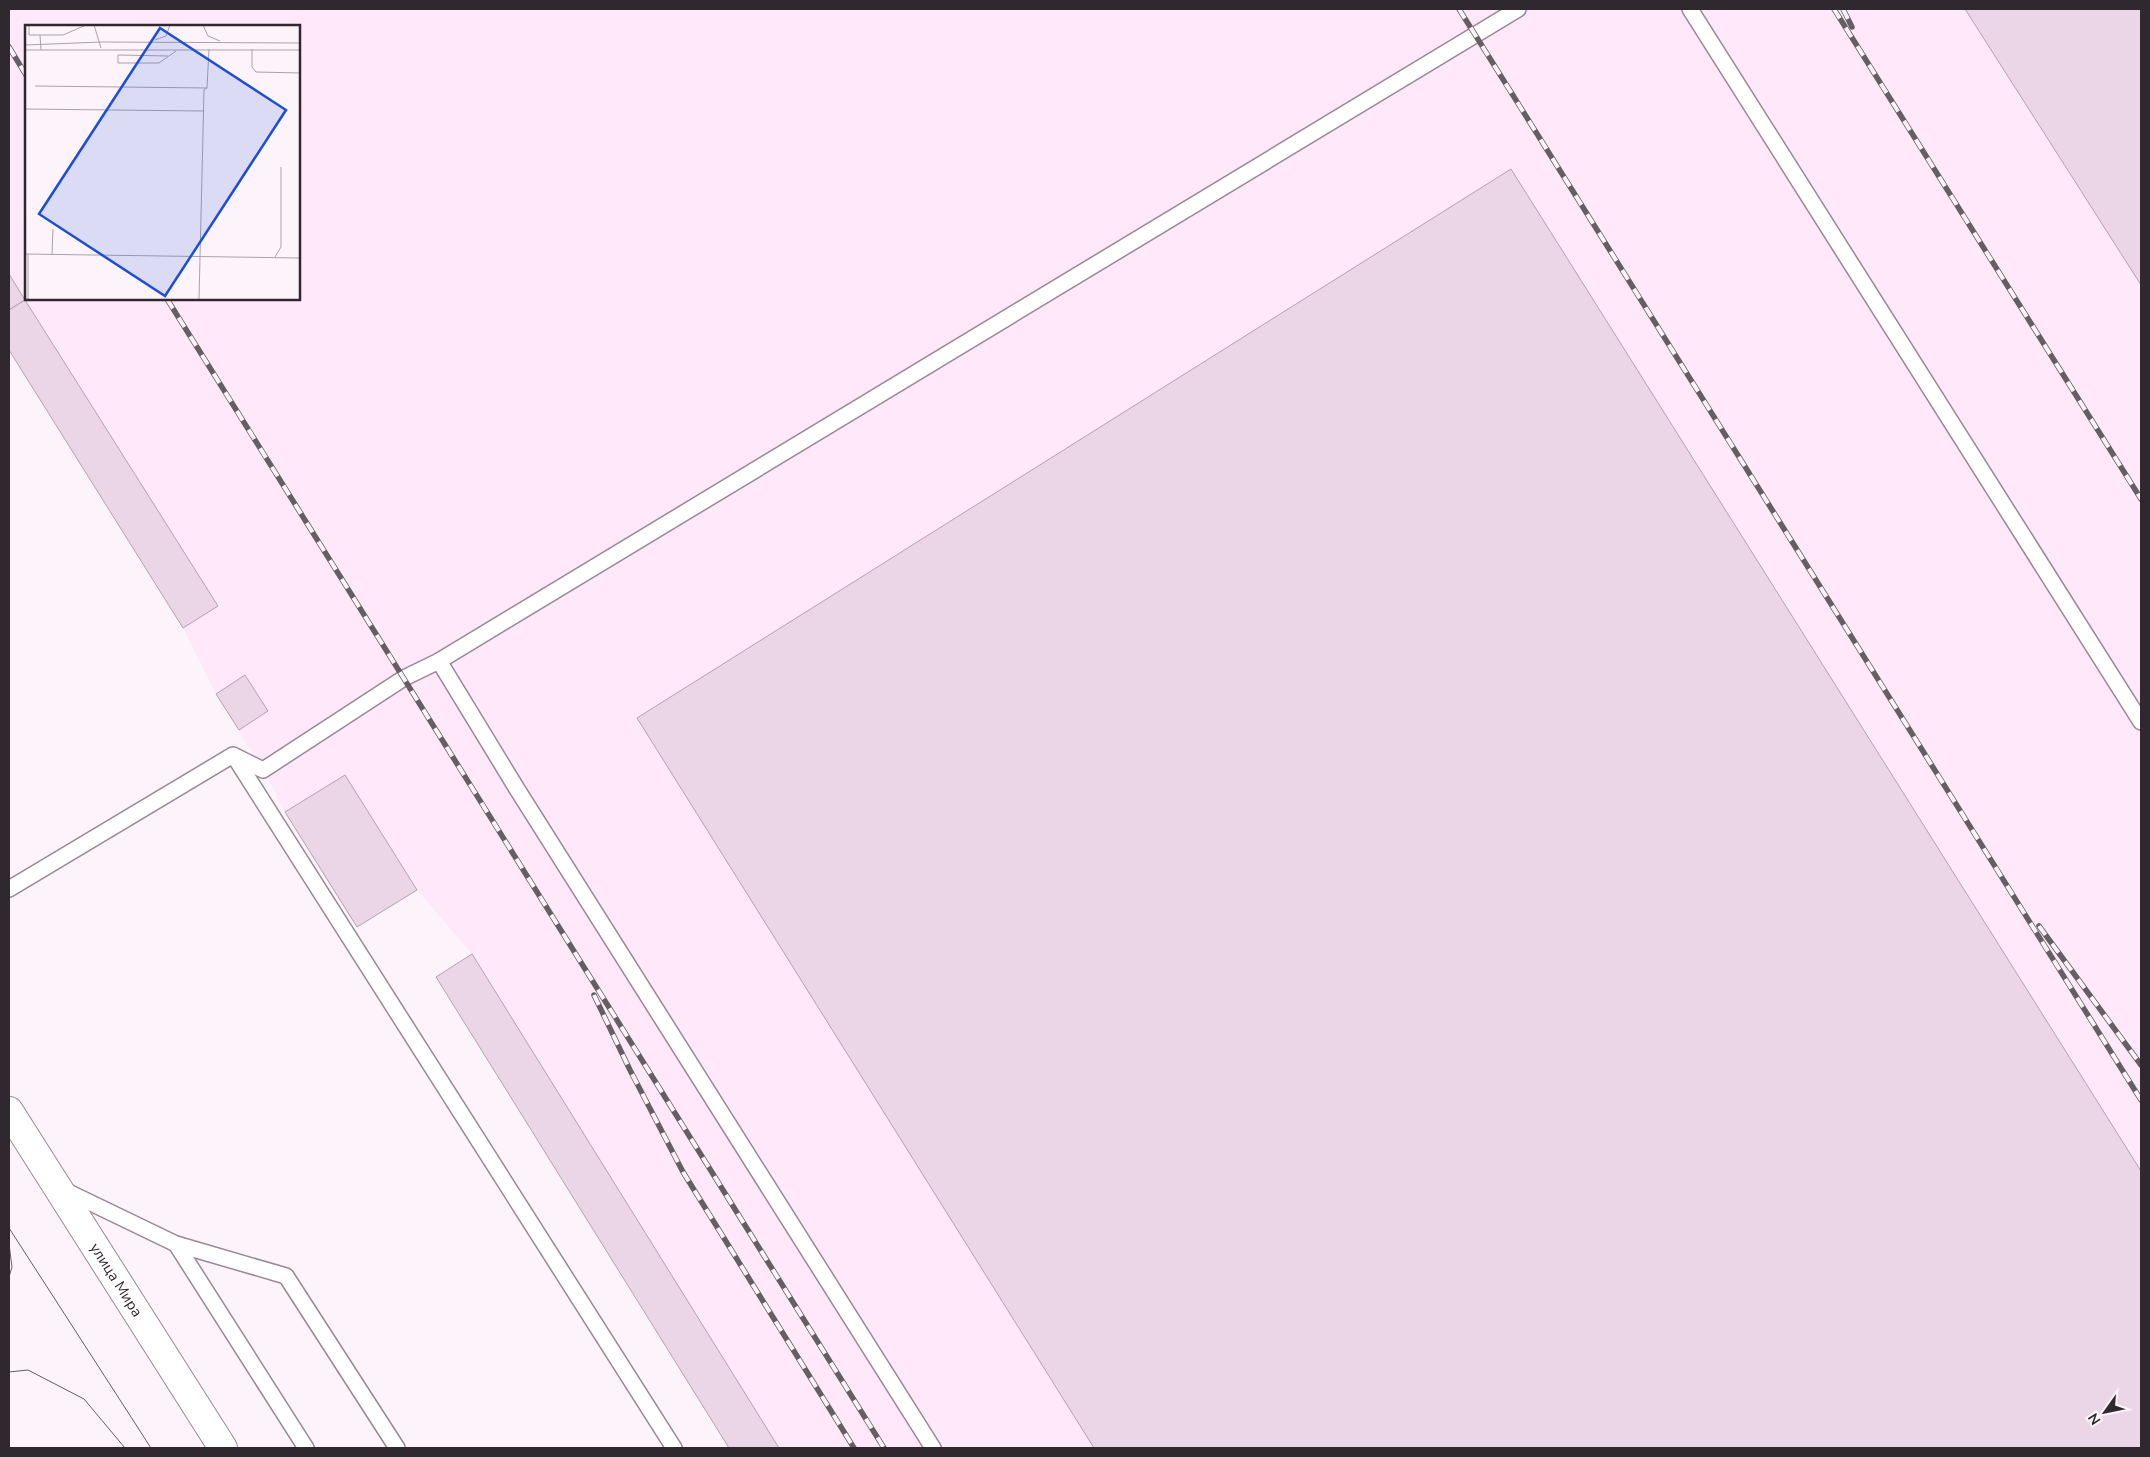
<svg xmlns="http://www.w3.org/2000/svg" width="2150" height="1457" font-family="'Nunito Sans',sans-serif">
  <rect width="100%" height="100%" fill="#fdf4fb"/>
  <path fill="#fee8fa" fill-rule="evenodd" d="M9 9H2141V1448H779L472 954 417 890 345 775 285 812 263 770 216 694 183 628 217 605 9 274ZM26 26H299V299H26Z"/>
  <g fill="#ebd6e7" stroke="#b4a0b1">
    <path d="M1965 9H2141V285Z"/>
    <path d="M1511 169 2141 1171V1448H1094L637 718Z"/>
    <path d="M9 274 25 300 9 310Z"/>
    <path d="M25 300 218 606 183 628 9 350V310Z"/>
    <path d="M245 675 268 711 239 730 216 694Z"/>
    <path d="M345 775 417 890 357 927 285 812Z"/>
    <path d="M472 954 779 1448H729L436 977Z"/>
  </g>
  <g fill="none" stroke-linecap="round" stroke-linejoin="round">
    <defs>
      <g id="service">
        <path d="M1690 9 2141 722"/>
        <path d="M439 661 517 789 933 1448"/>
        <path d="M234 756 674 1448"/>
        <path d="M9 889 233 755 263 770 404 678 439 661 1518 9"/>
        <path d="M64 1190 176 1244 286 1276 397 1448"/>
        <path d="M176 1244 306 1448"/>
      </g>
      <g id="secondary">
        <path id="s1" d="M9 1111 223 1448"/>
      </g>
    </defs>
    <use href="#service" stroke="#9a8797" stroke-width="18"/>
    <use href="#secondary" stroke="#9a8797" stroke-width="30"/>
    <use href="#service" stroke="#fff" stroke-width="15"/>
    <use href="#secondary" stroke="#fff" stroke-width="28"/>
    <g stroke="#665e65" stroke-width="1">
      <path d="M9 1228 151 1448"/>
      <path d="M9 1244 12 1267 9 1277"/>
      <path d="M9 1372 28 1370 84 1399 125 1448"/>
    </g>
    <defs>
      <g id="rail">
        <path d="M1459 9 2141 1100"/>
        <path d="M1834 9 2141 499"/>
        <path d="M1843 9 1852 27"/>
        <path d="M9 47 26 75"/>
        <path d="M167 299 884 1448"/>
        <path d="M2039 926 2141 1065"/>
        <path d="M594 995 630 1070 683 1172 854 1448"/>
      </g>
    </defs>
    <use href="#rail" stroke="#665e65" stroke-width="5.5"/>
    <use href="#rail" stroke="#fdf4fb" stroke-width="4" stroke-dasharray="11" stroke-linecap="butt"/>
  </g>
  <g text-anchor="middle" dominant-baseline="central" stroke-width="5" stroke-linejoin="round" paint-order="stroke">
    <g font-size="15" fill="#30282f" stroke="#fdf4fb">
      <text stroke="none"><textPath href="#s1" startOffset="200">улица Мира</textPath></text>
    </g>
  </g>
  <g transform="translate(25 25)">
    <rect width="275" height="275" fill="#fdf4fb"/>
    <path fill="none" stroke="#aba2a9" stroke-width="1" d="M4 0V10H38L61 0M69 0 76 23M178 0 183 11 195 16M15 10 16 25M130 15 141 11 145 0M0 20 77 17 275 18M227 24V42L231 47 275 48M0 25H275M143 31 93 30V38H134L151 26M10 61 182 63M0 84 179 86M0 229 275 233M27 229 28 204M250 232 256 222V142M3 275V229M174 275 179 65 182 63 184 24"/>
    <path fill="#1d4ed8" fill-opacity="0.15" stroke="#1d4ed8" stroke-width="2.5" d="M135 3 261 85 140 271 14 189Z"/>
    <rect width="275" height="275" fill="none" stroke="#30282f" stroke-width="2.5"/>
  </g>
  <rect width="2150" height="1457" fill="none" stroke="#30282f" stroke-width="20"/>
  <g transform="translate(2105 1412) rotate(237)" stroke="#fdf4fb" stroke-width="4" paint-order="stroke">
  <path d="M0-4L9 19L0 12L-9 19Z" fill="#30282f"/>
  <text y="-8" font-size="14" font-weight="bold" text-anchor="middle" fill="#30282f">N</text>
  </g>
</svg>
